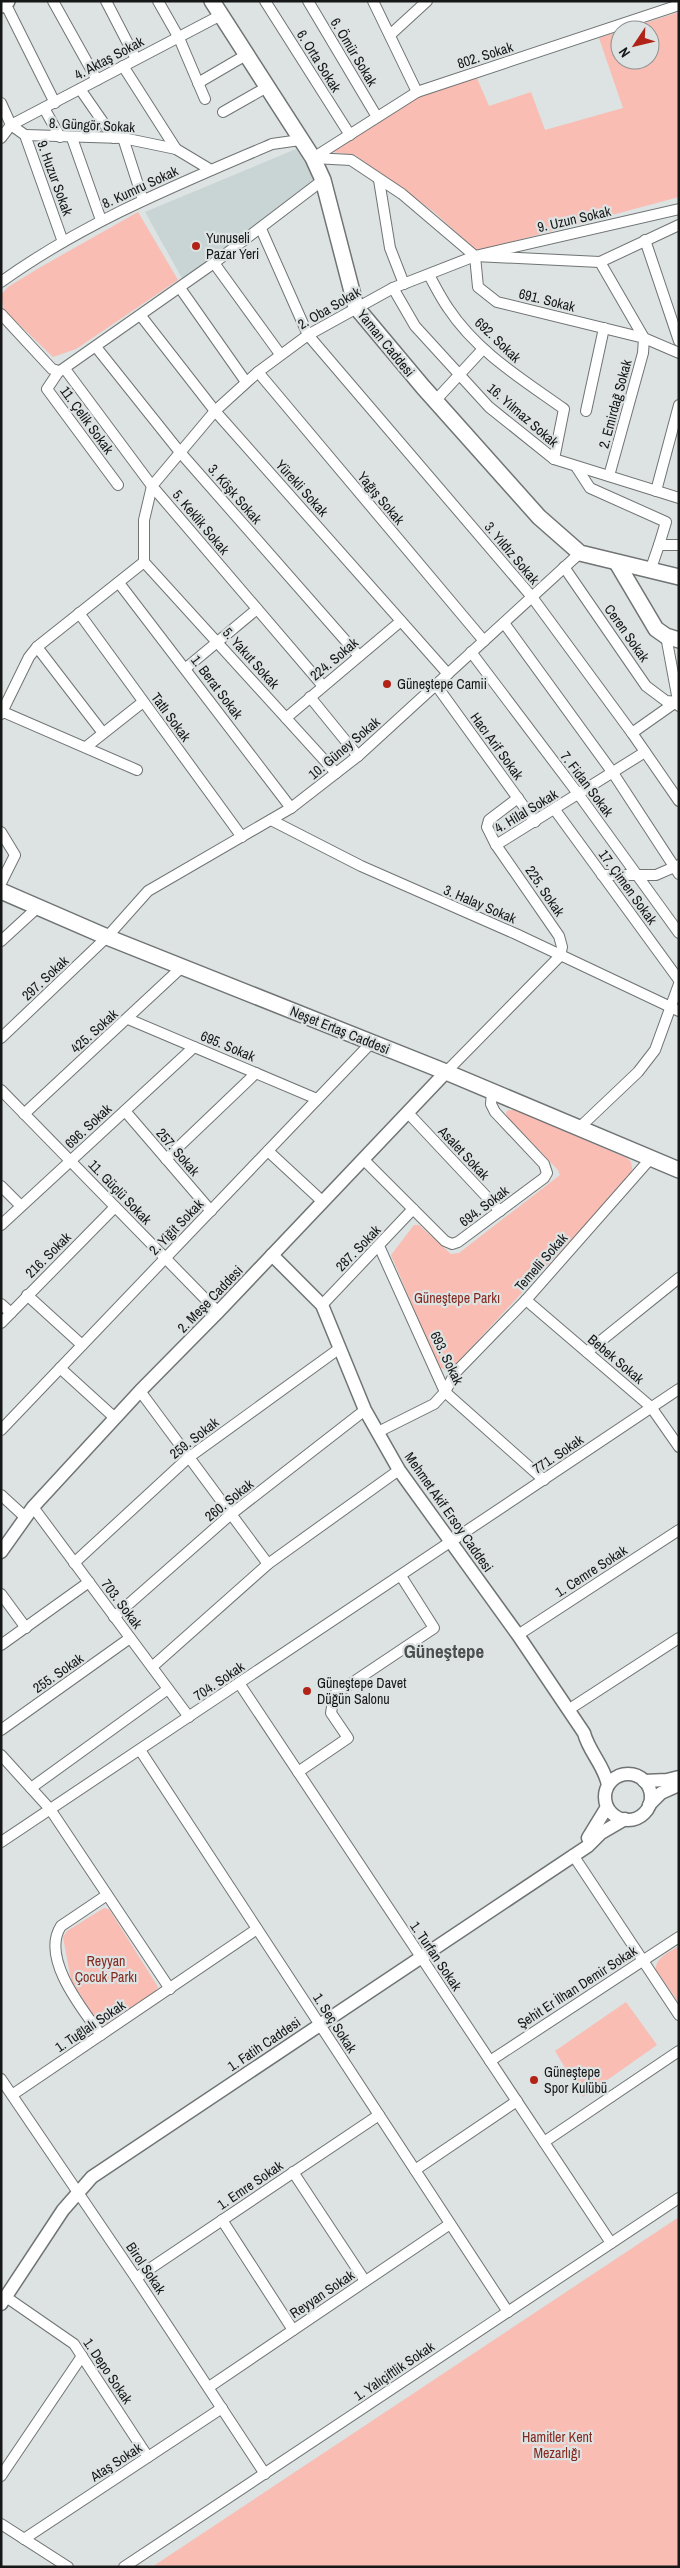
<svg xmlns="http://www.w3.org/2000/svg" width="680" height="2568" font-family="'Archivo Narrow',sans-serif">
  <rect width="100%" height="100%" fill="#dde2e2"/>
  <path fill="#c9d5d5" d="M296 149 317 181 183 280 145 212Z"/>
  <g fill="#f9bdb3">
    <path d="M679 12V197L477 251 434 212 355 155 332 152 419 97 476 76 489 106 531 92 545 130 623 108 599 38 620 31V60H650V30H624Z"/>
    <path d="M138 212 178 280 76 349 53 357 4 310 1 295 8 287 39 268Z"/>
    <path d="M509 1110H516L627 1158 631 1162 633 1173 454 1366 445 1370 438 1366 391 1255 414 1225H419L451 1254 459 1253 560 1175 558 1170 507 1117 506 1112Z"/>
    <path d="M104 1908 109 1909 158 1987 155 1992 105 2025 97 2021 71 1980 63 1937 67 1931Z"/>
    <path d="M679 1946V2003L656 1970C655 1958 669 1952 679 1946Z"/>
    <path d="M626 2002 657 2045 583 2097 555 2051Z"/>
    <path d="M679 2217V2567H152Z"/>
  </g>
  <g fill="none" stroke-linecap="round" stroke-linejoin="round">
    <defs>
      <g id="minor">
        <path d="M53 1 97 80"/>
        <path d="M106 1 136 59"/>
        <path d="M158 1 179 38 205 99"/>
        <path d="M265 1 350 135"/>
        <path d="M308 1 377 117"/>
        <path d="M373 1 417 92"/>
        <path d="M5 3 55 103"/>
        <path d="M390 35 427 1"/>
        <path d="M123 66 176 149"/>
        <path d="M198 83 246 55"/>
        <path d="M80 89 114 138"/>
        <path d="M1 103 11 125 25 135 63 242"/>
        <path d="M44 108 60 137"/>
        <path d="M223 112 267 87"/>
        <path d="M25 135 123 138 176 149 211 170"/>
        <path d="M1 138 11 125 221 15"/>
        <path d="M72 138 101 220"/>
        <path d="M123 138 143 200"/>
        <path d="M313 158 351 160 402 194 475 256 600 262 679 225"/>
        <path d="M313 158 417 92 679 5"/>
        <path d="M379 180 390 248 404 284"/>
        <path d="M261 229 308 335 532 597 632 733 679 801"/>
        <path d="M645 240 679 341"/>
        <path d="M475 256 478 287 497 302 644 338 643 353 609 476"/>
        <path d="M600 262 644 338 679 353"/>
        <path d="M214 263 280 354"/>
        <path d="M429 275C435 286 441 298 448 308 477 352 522 379 564 409L554 459"/>
        <path d="M1 282C84 222 179 184 272 144L300 140"/>
        <path d="M180 288 246 382"/>
        <path d="M393 288 415 326 489 407 554 459 679 498"/>
        <path d="M1 314 52 369 59 371"/>
        <path d="M141 316 215 411 448 674"/>
        <path d="M96 347 179 451 359 656"/>
        <path d="M65 369 152 486 323 686"/>
        <path d="M59 371 47 389 118 485"/>
        <path d="M60 371 214 263 323 180"/>
        <path d="M258 372 484 641"/>
        <path d="M435 401 483 349"/>
        <path d="M586 411 604 328"/>
        <path d="M577 468 590 488 666 522 659 545"/>
        <path d="M656 491 679 405"/>
        <path d="M144 562 336 773"/>
        <path d="M564 567 646 686 666 701 679 702"/>
        <path d="M650 571 659 545H679"/>
        <path d="M119 583 291 808"/>
        <path d="M79 613 242 837"/>
        <path d="M504 623 613 773 679 874"/>
        <path d="M666 636 679 706"/>
        <path d="M37 647 103 733"/>
        <path d="M471 652 579 795 679 933"/>
        <path d="M186 668 257 609"/>
        <path d="M436 685 535 822"/>
        <path d="M310 697 358 756"/>
        <path d="M1 711 137 770"/>
        <path d="M1 714 29 657 37 647 144 562V520L152 486 215 411 258 372 308 335 393 288 475 256 679 209"/>
        <path d="M286 718 401 621"/>
        <path d="M632 733 676 702"/>
        <path d="M86 747 143 702"/>
        <path d="M555 810 679 980"/>
        <path d="M271 820 361 866 516 934 679 1011"/>
        <path d="M1 832 15 855 1 883"/>
        <path d="M496 845 645 752"/>
        <path d="M602 875H656L679 865"/>
        <path d="M1 941 37 908"/>
        <path d="M128 1019 317 1099"/>
        <path d="M1 1038 107 937 148 891 291 808 358 756 580 553"/>
        <path d="M446 1072 560 956 562 947 559 936 496 845 487 827 489 820 518 798"/>
        <path d="M1 1090 218 1312"/>
        <path d="M125 1111 211 1211"/>
        <path d="M24 1114 182 967"/>
        <path d="M409 1114 500 1211"/>
        <path d="M579 1128 638 1072 655 1050 679 984"/>
        <path d="M268 1151 322 1201"/>
        <path d="M166 1159 256 1073"/>
        <path d="M363 1159 445 1241 452 1244 458 1242 544 1178 547 1173 544 1164 495 1112 491 1104 492 1093"/>
        <path d="M1 1186 21 1206"/>
        <path d="M1 1225 194 1047"/>
        <path d="M379 1246 445 1392 544 1480"/>
        <path d="M27 1295 82 1345"/>
        <path d="M526 1300 651 1407 679 1447"/>
        <path d="M1 1304 11 1313"/>
        <path d="M322 1305 413 1209"/>
        <path d="M1 1323 115 1207"/>
        <path d="M587 1352 679 1278"/>
        <path d="M60 1368 115 1418"/>
        <path d="M140 1391 268 1564"/>
        <path d="M1 1430 371 1043"/>
        <path d="M378 1432 434 1404 445 1392 455 1373 526 1300 651 1158"/>
        <path d="M1 1495 25 1517"/>
        <path d="M33 1507 189 1717"/>
        <path d="M74 1563 188 1458 340 1348"/>
        <path d="M1 1594 26 1628"/>
        <path d="M114 1617 230 1515 365 1410"/>
        <path d="M518 1635 679 1530"/>
        <path d="M1 1645 89 1582"/>
        <path d="M152 1667 268 1564 399 1470"/>
        <path d="M239 1683 611 2243"/>
        <path d="M568 1710 679 1638"/>
        <path d="M1 1730 130 1638"/>
        <path d="M140 1750 508 2312"/>
        <path d="M1 1755 50 1809 170 1989"/>
        <path d="M298 1772 348 1738 331 1713 334 1695 434 1628 401 1576"/>
        <path d="M31 1788 168 1689"/>
        <path d="M1 1842 679 1389"/>
        <path d="M573 1855 679 2015"/>
        <path d="M101 2035C83 2010 40 1958 61 1926L107 1895"/>
        <path d="M490 2061 679 1937"/>
        <path d="M1 2079 136 2278 265 2474"/>
        <path d="M12 2095 257 1929"/>
        <path d="M544 2142 679 2051"/>
        <path d="M415 2170 517 2101"/>
        <path d="M293 2172 365 2281"/>
        <path d="M222 2220 293 2330"/>
        <path d="M136 2278 379 2115"/>
        <path d="M6 2297 74 2344 148 2457"/>
        <path d="M209 2387 450 2224"/>
        <path d="M1 2476 82 2356"/>
        <path d="M1 2524 68 2567"/>
        <path d="M24 2539 222 2408"/>
        <path d="M124 2567 679 2198"/>
      </g>
      <g id="tertiary">
        <path d="M272 1255 322 1305 365 1410 399 1470 518 1635 584 1733C589 1752 604 1765 608 1785"/>
        <path d="M1 1552 33 1507 140 1391 218 1312 446 1072"/>
        <circle cx="628" cy="1797" r="23"/>
        <path d="M644 1781 667 1780 679 1777"/>
        <path d="M649 1805 661 1793 679 1785"/>
        <path d="M588 1838 607 1807"/>
        <path d="M1 2304 63 2210 92 2177 588 1846 601 1833 625 1819"/>
      </g>
      <g id="secondary">
        <path d="M212 1 313 158 323 180 356 307 423 387 539 517 580 553 679 577"/>
        <path d="M1 5 7 1"/>
        <path d="M617 563 656 629 666 636 679 640"/>
        <path d="M1 891 107 937 446 1072 679 1170"/>
      </g>
    </defs>
    <use href="#minor" stroke="#707474" stroke-width="12"/>
    <use href="#tertiary" stroke="#707474" stroke-width="15"/>
    <use href="#secondary" stroke="#707474" stroke-width="18"/>
    <use href="#minor" stroke="#fff" stroke-width="10"/>
    <use href="#tertiary" stroke="#fff" stroke-width="12"/>
    <use href="#secondary" stroke="#fff" stroke-width="15"/>
  </g>
  <g fill="#b12317" stroke="#dde2e2" stroke-width="2">
    <circle cx="196" cy="246" r="5"/>
    <circle cx="387" cy="684" r="5"/>
    <circle cx="307" cy="1691" r="5"/>
    <circle cx="534" cy="2080" r="5"/>
  </g>
  <g text-anchor="middle" dominant-baseline="central" stroke-width="4.5" stroke-linejoin="round" paint-order="stroke">
    <g font-size="14" fill="#161717" stroke="#dde2e2">
      <text transform="translate(354 52) rotate(59)">6. Ömür Sokak</text>
      <text transform="translate(485 55) rotate(-18)">802. Sokak</text>
      <text transform="translate(109 58) rotate(-28)">4. Aktaş Sokak</text>
      <text transform="translate(319 61) rotate(58)">6. Orta Sokak</text>
      <text transform="translate(92 125) rotate(3)">8. Güngör Sokak</text>
      <text transform="translate(55 178) rotate(70)">9. Huzur Sokak</text>
      <text transform="translate(140 187) rotate(-25)">8. Kumru Sokak</text>
      <text transform="translate(574 219) rotate(-13)">9. Uzun Sokak</text>
      <text transform="translate(547 300) rotate(14)">691. Sokak</text>
      <text transform="translate(329 308) rotate(-30)">2. Oba Sokak</text>
      <text transform="translate(498 340) rotate(44)">692. Sokak</text>
      <text transform="translate(386 343) rotate(51)">Yaman Caddesi</text>
      <text transform="translate(615 404) rotate(-75)">2. Emirdağ Sokak</text>
      <text transform="translate(523 415) rotate(41)">16. Yılmaz Sokak</text>
      <text transform="translate(87 420) rotate(54)">11. Çelik Sokak</text>
      <text transform="translate(302 488) rotate(48)">Yürekli Sokak</text>
      <text transform="translate(235 494) rotate(49)">3. Köşk Sokak</text>
      <text transform="translate(381 498) rotate(50)">Yağış Sokak</text>
      <text transform="translate(201 522) rotate(50)">5. Keklik Sokak</text>
      <text transform="translate(512 553) rotate(50)">3. Yıldız Sokak</text>
      <text transform="translate(627 633) rotate(55)">Ceren Sokak</text>
      <text transform="translate(251 658) rotate(48)">5. Yakut Sokak</text>
      <text transform="translate(334 659) rotate(-40)">224. Sokak</text>
      <text transform="translate(217 687) rotate(53)">1. Berat Sokak</text>
      <text transform="translate(171 717) rotate(54)">Tatlı Sokak</text>
      <text transform="translate(497 746) rotate(54)">Hacı Arif Sokak</text>
      <text transform="translate(344 748) rotate(-40)">10. Güney Sokak</text>
      <text transform="translate(587 784) rotate(53)">7. Fidan Sokak</text>
      <text transform="translate(526 811) rotate(-31)">4. Hilal Sokak</text>
      <text transform="translate(628 887) rotate(54)">17. Çimen Sokak</text>
      <text transform="translate(545 891) rotate(56)">225. Sokak</text>
      <text transform="translate(480 904) rotate(23)">3. Halay Sokak</text>
      <text transform="translate(45 978) rotate(-43)">297. Sokak</text>
      <text transform="translate(340 1030) rotate(22)">Neşet Ertaş Caddesi</text>
      <text transform="translate(94 1031) rotate(-42)">425. Sokak</text>
      <text transform="translate(228 1046) rotate(23)">695. Sokak</text>
      <text transform="translate(88 1126) rotate(-43)">696. Sokak</text>
      <text transform="translate(178 1152) rotate(49)">257. Sokak</text>
      <text transform="translate(464 1153) rotate(47)">Asalet Sokak</text>
      <text transform="translate(120 1192) rotate(46)">11. Güçlü Sokak</text>
      <text transform="translate(484 1206) rotate(-37)">694. Sokak</text>
      <text transform="translate(176 1227) rotate(-46)">2. Yiğit Sokak</text>
      <text transform="translate(358 1248) rotate(-46)">287. Sokak</text>
      <text transform="translate(48 1255) rotate(-45)">216. Sokak</text>
      <text transform="translate(541 1262) rotate(-49)">Temelli Sokak</text>
      <text transform="translate(210 1299) rotate(-46)">2. Meşe Caddesi</text>
      <text transform="translate(447 1358) rotate(64)">693. Sokak</text>
      <text transform="translate(616 1359) rotate(40)">Bebek Sokak</text>
      <text transform="translate(194 1438) rotate(-38)">259. Sokak</text>
      <text transform="translate(558 1454) rotate(-34)">771. Sokak</text>
      <text transform="translate(229 1500) rotate(-39)">260. Sokak</text>
      <text transform="translate(449 1512) rotate(55)">Mehmet Akif Ersoy Caddesi</text>
      <text transform="translate(591 1571) rotate(-33)">1. Cemre Sokak</text>
      <text transform="translate(122 1604) rotate(53)">703. Sokak</text>
      <text transform="translate(58 1673) rotate(-35)">255. Sokak</text>
      <text transform="translate(219 1681) rotate(-34)">704. Sokak</text>
      <text transform="translate(436 1956) rotate(56)">1. Turfan Sokak</text>
      <text transform="translate(577 1987) rotate(-33)">Şehit Er İlhan Demir Sokak</text>
      <text transform="translate(335 2023) rotate(57)">1. Seç Sokak</text>
      <text transform="translate(90 2026) rotate(-34)">1. Tuğlalı Sokak</text>
      <text transform="translate(264 2044) rotate(-34)">1. Fatih Caddesi</text>
      <text transform="translate(250 2185) rotate(-34)">1. Emre Sokak</text>
      <text transform="translate(146 2268) rotate(56)">Birol Sokak</text>
      <text transform="translate(322 2294) rotate(-34)">Reyyan Sokak</text>
      <text transform="translate(108 2371) rotate(56)">1. Depo Sokak</text>
      <text transform="translate(394 2371) rotate(-34)">1. Yalıçiftlik Sokak</text>
      <text transform="translate(116 2462) rotate(-33)">Ataş Sokak</text>
    </g>
    <g font-size="14" fill="#161717" stroke="#dde2e2" text-anchor="start">
      <text x="206" y="238">Yunuseli<tspan x="206" dy="16">Pazar Yeri</tspan></text>
      <text x="397" y="684">Güneştepe Camii</text>
      <text x="317" y="1683">Güneştepe Davet<tspan x="317" dy="16">Düğün Salonu</tspan></text>
      <text x="544" y="2072">Güneştepe<tspan x="544" dy="16">Spor Kulübü</tspan></text>
    </g>
    <g font-size="14" fill="#83291f" stroke="#dde2e2">
      <text x="457" y="1298">Güneştepe Parkı</text>
      <text x="106" y="1961">Reyyan<tspan x="106" dy="16">Çocuk Parkı</tspan></text>
      <text x="557" y="2437">Hamitler Kent<tspan x="557" dy="16">Mezarlığı</tspan></text>
    </g>
    <g font-size="19" font-weight="bold" fill="#4c4f4f" stroke="#dde2e2">
      <text x="444" y="1651">Güneştepe</text>
    </g>
  </g>
  <rect width="680" height="2568" fill="none" stroke="#161717" stroke-width="5"/>
  <g transform="translate(635 45) rotate(235)"><circle r="24" fill="#dde2e2" stroke="#8d9191"/>
  <path d="M0-4L9 19L0 12L-9 19Z" fill="#b12317"/>
  <text y="-8" font-size="14" font-weight="bold" text-anchor="middle" fill="#161717">N</text>
  </g>
</svg>
